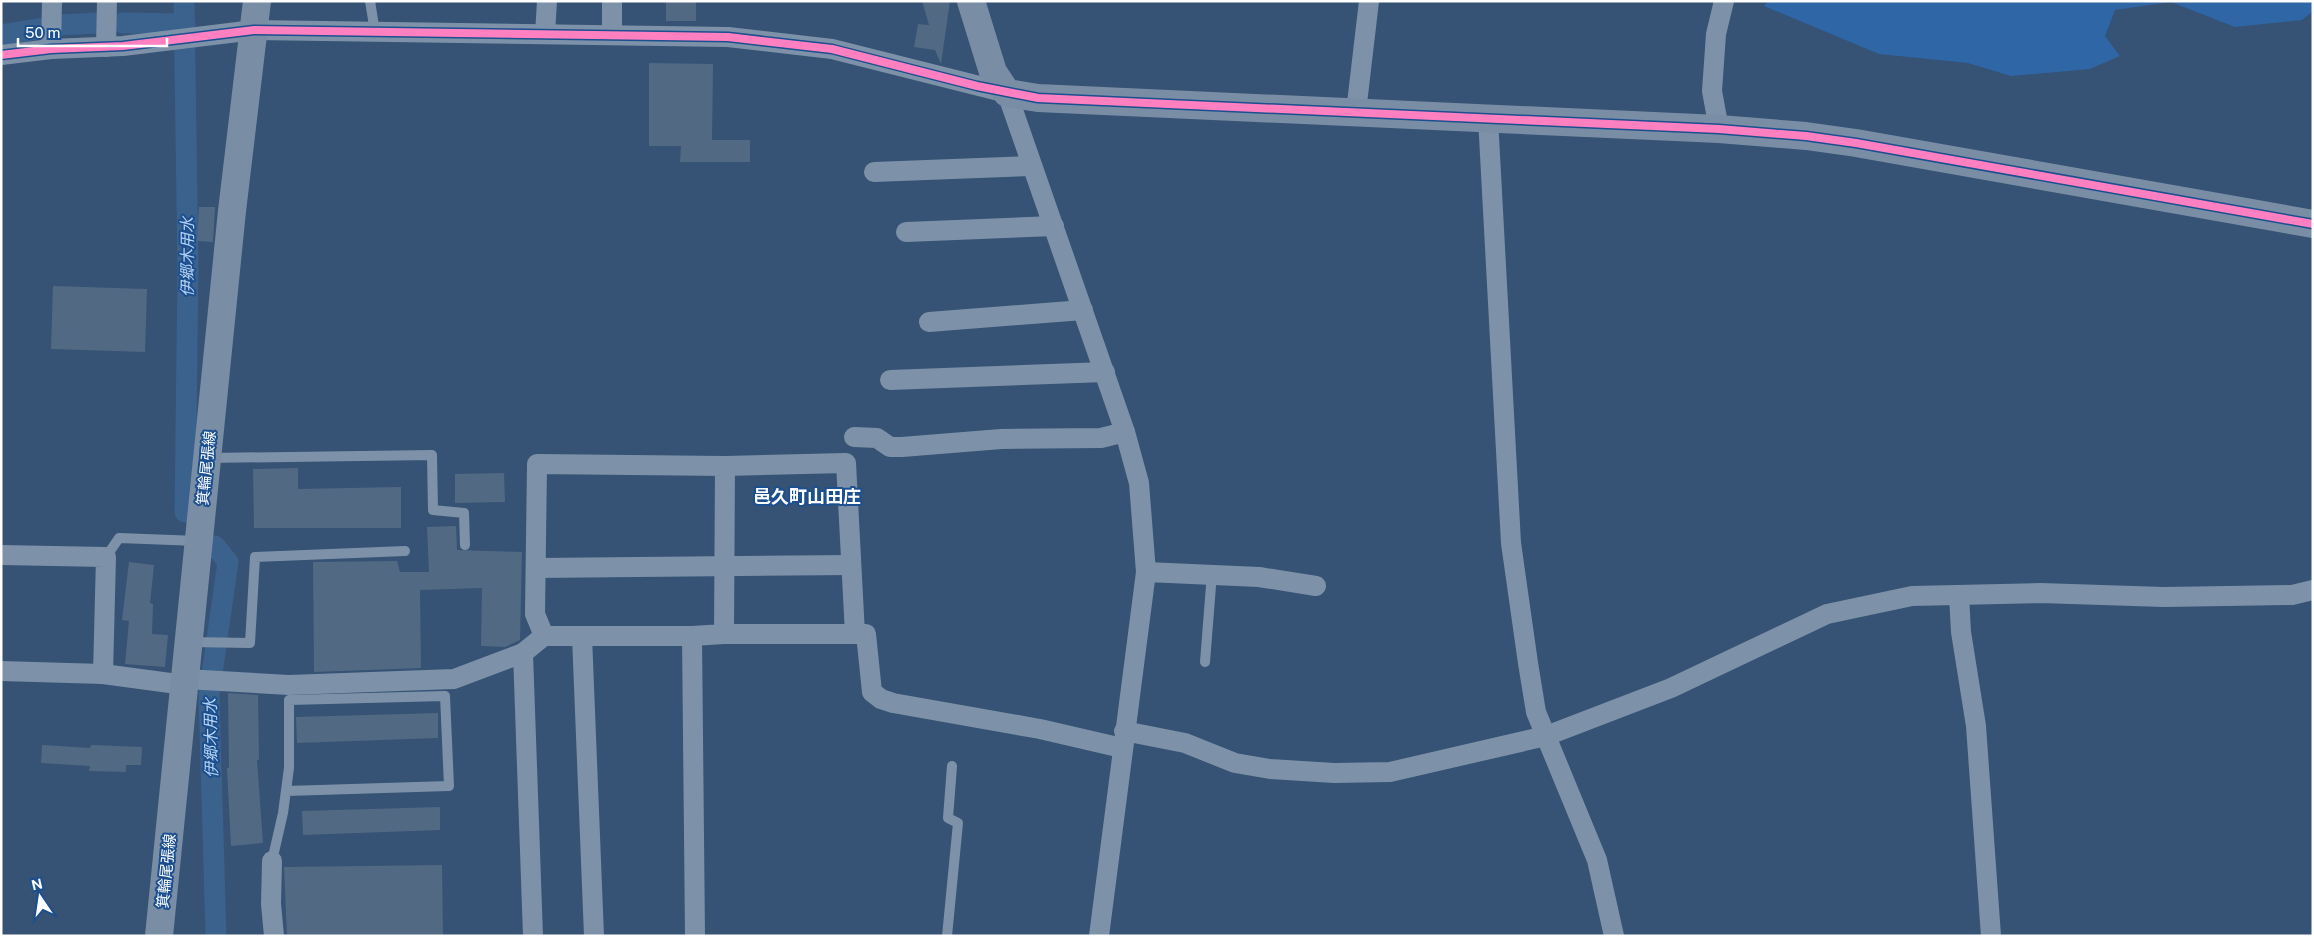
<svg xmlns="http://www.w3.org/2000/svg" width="2314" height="937" font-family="'Public Sans','Noto Sans JP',sans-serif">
  <rect width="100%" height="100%" fill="#365274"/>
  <path fill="#2f66a5" d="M1768 1H2313V11L2302 20 2235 27 2171 2 2115 10 2105 36 2120 56 2090 69 2011 76 1968 63 1879 54 1764 6Z"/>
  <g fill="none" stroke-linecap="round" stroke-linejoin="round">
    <g stroke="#3b618d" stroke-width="21">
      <path d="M184 1 188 269 185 512"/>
      <path d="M123 23 185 24"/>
      <path d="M59 25 98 23"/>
      <path d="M1 35 44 28"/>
      <path d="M215 546 228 562 209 695 216 936"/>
    </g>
  </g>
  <g fill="#526984">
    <rect x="666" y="1" width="30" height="20"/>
    <path d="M922 1H950L941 64 935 50 914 47 918 24 929 25Z"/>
    <path d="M649 63 713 64 712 140H750V162H680L681 146H649Z"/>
    <path d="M199 207H215L213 242 197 241Z"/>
    <path d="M53 286 147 289 145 352 51 349Z"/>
    <path d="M298 468V489L401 487V528H254L253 469Z"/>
    <path d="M504 473 505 502 455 503V474Z"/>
    <path d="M456 526 457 550 522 552 520 640 505 647 481 646 482 588 420 590 421 668 314 672 313 562 397 561 400 572H429L427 527Z"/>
    <path d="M129 562 154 565 150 603 153 604 152 634 168 635 165 667 125 664 129 621 122 620Z"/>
    <path d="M228 693 258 695 259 760H257L263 843 231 846 227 768H229Z"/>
    <path d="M438 713V738L297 743 296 717Z"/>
    <path d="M42 745 90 748 91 745 142 747 141 765H126V772L89 771 90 766 41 763Z"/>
    <path d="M440 807V830L303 835 302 811Z"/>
    <path d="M442 865 443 936H287L284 867Z"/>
  </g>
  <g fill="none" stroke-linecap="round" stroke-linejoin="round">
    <g stroke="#7d92a8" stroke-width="10">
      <path d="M370 1 375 32"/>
      <path d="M208 458 432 455 433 510 464 513 465 545"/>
      <path d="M106 557 119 538 198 541"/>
      <path d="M189 642 250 643 255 557 405 551"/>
      <path d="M1205 662 1212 573"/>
      <path d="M272 861 283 813 289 768V700L445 696 449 786 286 791"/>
      <path d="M947 936 958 823 948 818 952 766"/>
    </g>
    <g stroke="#7d92a8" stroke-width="20">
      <path d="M612 1V35"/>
      <path d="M545 34 547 1"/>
      <path d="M106 47 107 1"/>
      <path d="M51 49 52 1"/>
      <path d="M1 55 51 49 123 46 254 30 728 37 832 49 1007 93 1125 432 1139 483 1146 572 1099 936"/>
      <path d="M1356 112 1369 1"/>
      <path d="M1488 118 1511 543 1528 663 1536 712 1597 860 1614 936"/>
      <path d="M1719 129 1712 91 1716 34 1724 1"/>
      <path d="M874 172 1032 166"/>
      <path d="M906 232 1054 226"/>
      <path d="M929 322 1083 310"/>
      <path d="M890 380 1105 372"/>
      <path d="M854 437 877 438 890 447H902L1001 439 1101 438 1125 432"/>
      <path d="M725 466 846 463 855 634"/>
      <path d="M1 555 106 557 103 674 1 671"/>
      <path d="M536 568 851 565"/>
      <path d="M1146 572 1259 577 1316 586"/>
      <path d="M1959 595 1961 632 1976 726 1991 936"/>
      <path d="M724 634H866L872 692 881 699 893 703 1040 729 1122 748"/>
      <path d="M544 636 535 614 537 464 725 466 724 634 692 636"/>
      <path d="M582 636 594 936"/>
      <path d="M523 653 533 936"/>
      <path d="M103 674 185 685"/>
      <path d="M185 679 289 685 454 679 523 653 544 636H692L695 936"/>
      <path d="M1124 731 1185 743 1235 763 1270 769 1334 773 1390 772 1546 736 1671 688 1827 614 1912 596 2040 593 2164 597 2292 595 2313 590"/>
      <path d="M272 861 271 904 274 936"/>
    </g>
    <g stroke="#798da4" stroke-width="28">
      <path d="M971 1 993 72 1007 93 1038 98 1719 129 1806 136 1856 143 2313 224"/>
      <path d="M159 936 232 211 257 1"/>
    </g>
    <defs>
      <path id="cycleway" d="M1 55 51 49 123 46 254 30 728 37 832 49 977 86 1038 98 1719 129 1806 136 1856 143 2313 224"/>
    </defs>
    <use href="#cycleway" stroke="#1b4f8f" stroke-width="11"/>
    <use href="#cycleway" stroke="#ff80c0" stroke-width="8"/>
  </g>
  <g text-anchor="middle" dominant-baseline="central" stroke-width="4" stroke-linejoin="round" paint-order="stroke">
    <g font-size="15" fill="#fff" stroke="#1b4f8f">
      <text transform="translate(206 468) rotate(-84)">箕輪尾張線</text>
      <text transform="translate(166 871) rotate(-84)">箕輪尾張線</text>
    </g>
    <g font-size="16" font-style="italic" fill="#b5d3f5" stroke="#1b4f8f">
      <text transform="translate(187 257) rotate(-90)">伊郷木用水</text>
      <text transform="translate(211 738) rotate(-91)">伊郷木用水</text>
    </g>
    <g font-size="18" font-weight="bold" fill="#fff" stroke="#1b4f8f">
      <text x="807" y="496">邑久町山田庄</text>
    </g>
  </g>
  <rect width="2314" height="937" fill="none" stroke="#ffffff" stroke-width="5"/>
  <g transform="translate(40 897) rotate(347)" stroke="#1b4f8f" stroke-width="4" paint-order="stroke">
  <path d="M0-4L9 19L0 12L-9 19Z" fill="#ffffff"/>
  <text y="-8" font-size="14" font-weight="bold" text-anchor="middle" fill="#ffffff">N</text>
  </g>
  <path d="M18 38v8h149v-8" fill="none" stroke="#ffffff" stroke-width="2.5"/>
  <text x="25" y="38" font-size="15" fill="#ffffff" stroke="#1b4f8f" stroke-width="4" paint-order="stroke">50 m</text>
</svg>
